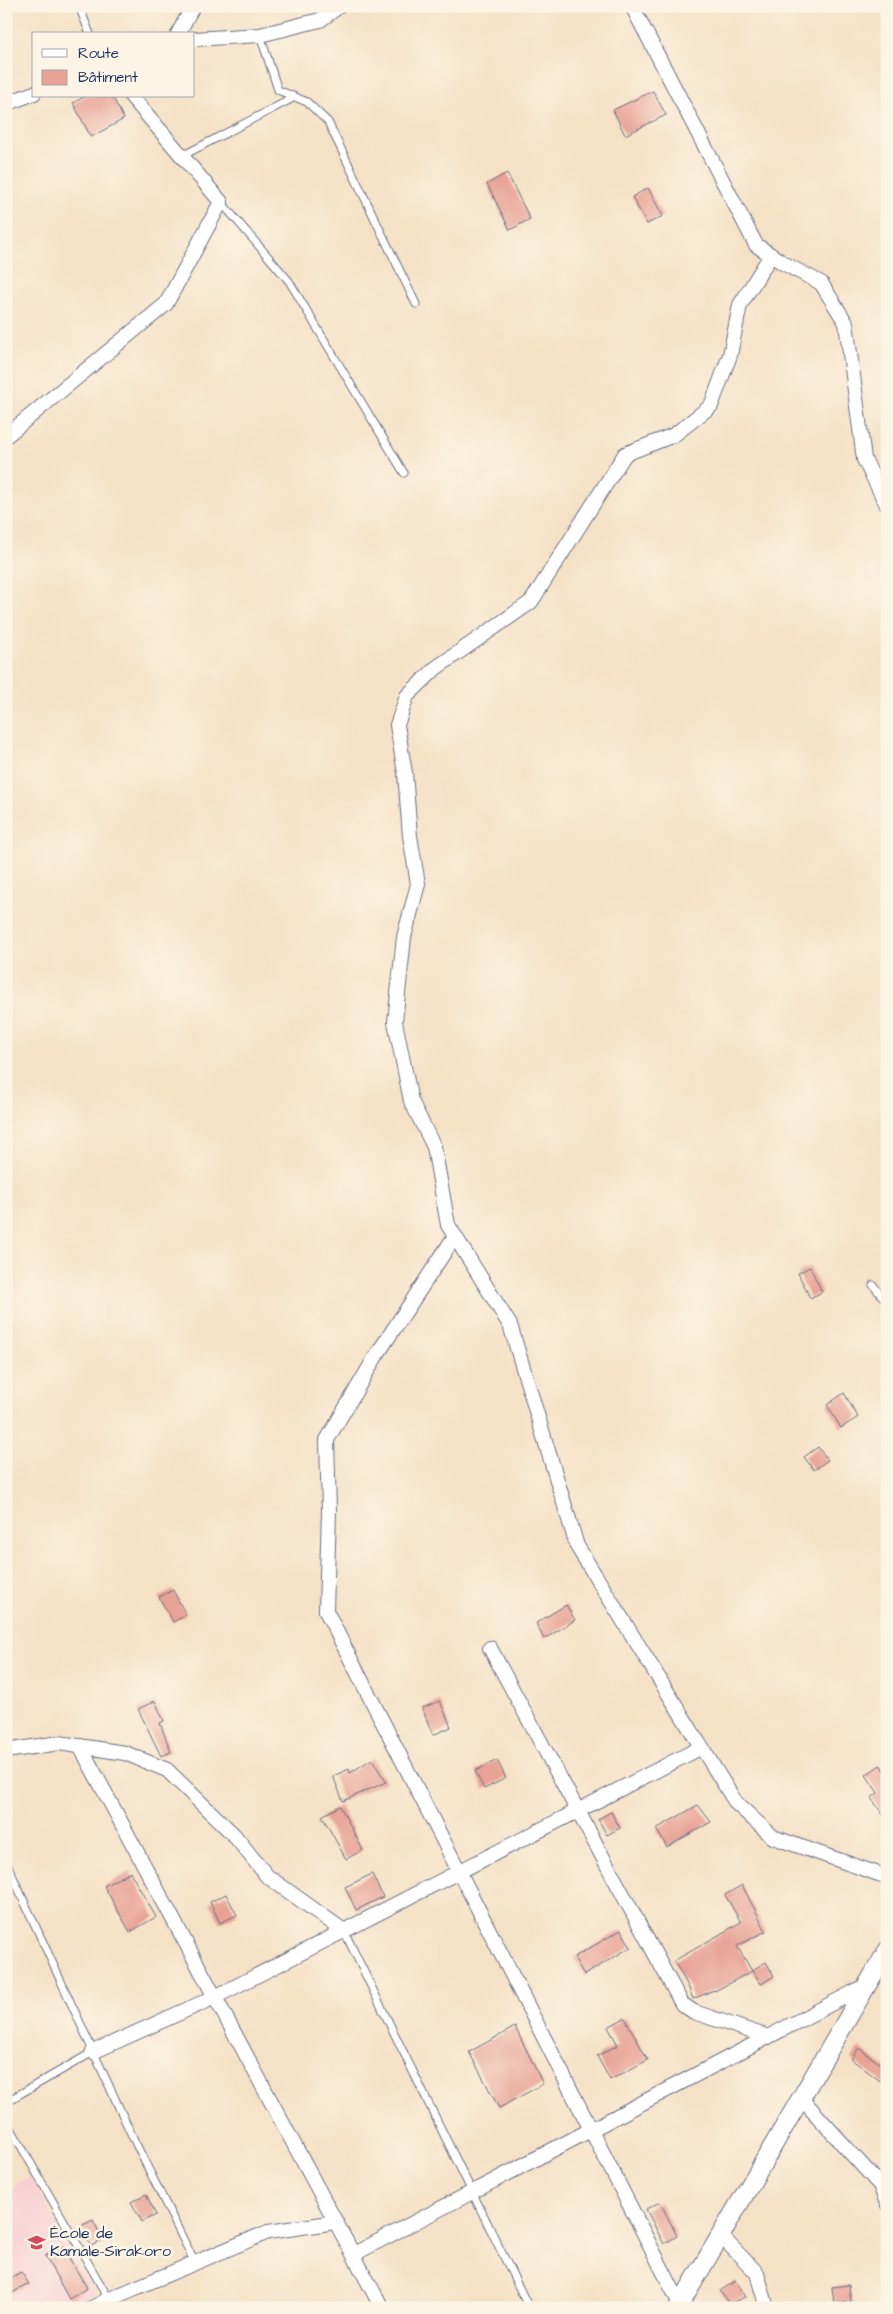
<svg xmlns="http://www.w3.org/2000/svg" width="893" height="2314" font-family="'Architects Daughter',sans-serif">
  <rect width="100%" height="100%" fill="#fcf5e5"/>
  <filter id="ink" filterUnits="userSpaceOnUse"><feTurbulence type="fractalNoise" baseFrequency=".02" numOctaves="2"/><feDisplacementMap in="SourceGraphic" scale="10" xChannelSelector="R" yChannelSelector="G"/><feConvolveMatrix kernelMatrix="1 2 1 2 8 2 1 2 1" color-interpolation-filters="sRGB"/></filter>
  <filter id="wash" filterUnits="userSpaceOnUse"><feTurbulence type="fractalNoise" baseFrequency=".0096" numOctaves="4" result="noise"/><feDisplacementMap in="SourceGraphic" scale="20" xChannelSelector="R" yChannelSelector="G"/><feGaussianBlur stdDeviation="1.12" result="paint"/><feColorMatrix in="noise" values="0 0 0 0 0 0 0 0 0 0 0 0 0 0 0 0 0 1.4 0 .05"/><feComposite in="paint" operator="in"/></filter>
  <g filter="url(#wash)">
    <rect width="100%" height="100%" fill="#f5e1c6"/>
    <path fill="#f7cfd4" d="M31 2177 95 2294 70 2308H6V2190Z"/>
    <g id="blocks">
      <g fill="#e8a296">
        <path d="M653 91 666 115 625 135 613 110Z"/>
        <path d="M86 96H112L124 119 91 137 73 103Z"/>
        <path d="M507 173 530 219 510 230 487 184Z"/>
        <path d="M648 188 663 216 647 224 632 197Z"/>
        <path d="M810 1267 822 1292 810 1298 798 1273Z"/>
        <path d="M844 1393 858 1417 841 1428 827 1405Z"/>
        <path d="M818 1447 828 1460 814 1470 804 1457Z"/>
        <path d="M173 1590 186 1615 173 1622 159 1597Z"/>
        <path d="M566 1605 575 1620 544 1639 536 1623Z"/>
        <path d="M155 1701 164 1721 160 1723 171 1752 161 1756 138 1709Z"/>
        <path d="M440 1701 451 1727 433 1735 422 1708Z"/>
        <path d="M372 1759 386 1782 343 1801 333 1776 349 1769 350 1773Z"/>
        <path d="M497 1760 506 1778 484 1789 475 1771Z"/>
        <path d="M880 1765 887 1773V1820L871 1798 878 1793 866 1775Z"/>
        <path d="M698 1805 711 1822 667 1847 656 1829Z"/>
        <path d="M340 1806 363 1850 346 1859 322 1816Z"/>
        <path d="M611 1812 620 1828 607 1835 598 1819Z"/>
        <path d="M130 1872 156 1917 130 1932 104 1886Z"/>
        <path d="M372 1874 383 1897 356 1910 345 1887Z"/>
        <path d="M742 1885 766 1931 737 1946 752 1971 715 1991 714 1990 693 1999 688 1986 674 1961 741 1922 725 1895Z"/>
        <path d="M226 1894 237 1915 220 1923 210 1902Z"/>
        <path d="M621 1930 631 1947 584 1975 574 1957Z"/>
        <path d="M766 1962 774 1976 761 1984 752 1970Z"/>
        <path d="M625 2018 648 2060 610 2080 597 2056 618 2045 608 2027Z"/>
        <path d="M515 2027 543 2084 499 2108 469 2052Z"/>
        <path d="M859 2048 887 2069V2086L851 2059Z"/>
        <path d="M146 2194 156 2215 142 2222 131 2202Z"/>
        <path d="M660 2202 677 2236 664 2244 646 2209Z"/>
        <path d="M93 2220 103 2240 91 2246 81 2226Z"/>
        <path d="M62 2246 87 2288 69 2299 45 2256Z"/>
        <path d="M21 2272 29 2284 6 2296V2280Z"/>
        <path d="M735 2281 745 2297 729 2304 720 2291Z"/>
        <path d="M849 2285 851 2302 834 2304 832 2287Z"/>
      </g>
    </g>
  </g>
  <g filter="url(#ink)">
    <use href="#blocks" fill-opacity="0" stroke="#676d82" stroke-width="1"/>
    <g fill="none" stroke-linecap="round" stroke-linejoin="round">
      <defs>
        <g id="service">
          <path d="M79 6 90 34"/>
          <path d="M260 35 278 90 307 102 328 122 416 304"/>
          <path d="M182 156 295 97"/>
          <path d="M221 202 289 281 404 473"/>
          <path d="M873 1285 887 1302"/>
          <path d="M6 1862 134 2140 195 2263"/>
          <path d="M344 1931 529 2308"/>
          <path d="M6 2102 93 2052"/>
          <path d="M6 2120 114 2308"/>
        </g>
        <g id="minor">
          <path d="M632 6 756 245 783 263 821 283 846 323 864 459 887 505"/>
          <path d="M178 34 193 6"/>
          <path d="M194 39 260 35 320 20 339 6"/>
          <path d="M6 104 34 93"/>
          <path d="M771 255 740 305 730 355 711 406 674 435 625 454 531 602 436 668 407 696 397 725 405 773 410 836 418 884 404 937 395 1022 411 1101 434 1147 448 1225 510 1325 577 1546 736 1803 773 1837 887 1877"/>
          <path d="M6 436 166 304 221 202 131 96"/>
          <path d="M455 1236 376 1356 327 1440 329 1511 326 1611 680 2304"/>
          <path d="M490 1648 682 2004 694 2012 768 2037"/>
          <path d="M80 1746 382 2308"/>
          <path d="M6 1751 59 1743 125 1753 167 1770 234 1835 267 1876 344 1931"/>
          <path d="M93 2052 215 1997 702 1747"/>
          <path d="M801 2098 880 2185 887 2203"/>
          <path d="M721 2236 757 2273 767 2308"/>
          <path d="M354 2254 867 1985"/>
          <path d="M92 2308 107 2300 268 2232 336 2222"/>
        </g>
        <path id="tertiary" d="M678 2308 887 1951"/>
      </defs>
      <use href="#service" stroke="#676d82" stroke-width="9"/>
      <use href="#minor" stroke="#676d82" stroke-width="16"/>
      <use href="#tertiary" stroke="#676d82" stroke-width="20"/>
      <use href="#service" stroke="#fff" stroke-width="7"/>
      <use href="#minor" stroke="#fff" stroke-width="14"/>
      <use href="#tertiary" stroke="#fff" stroke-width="18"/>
    </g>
  </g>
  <defs>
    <symbol id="school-bare" viewBox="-9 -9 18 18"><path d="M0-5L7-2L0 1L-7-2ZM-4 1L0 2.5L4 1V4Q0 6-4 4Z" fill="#d1495b" stroke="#fcf5e5" stroke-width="2.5" paint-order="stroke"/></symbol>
  </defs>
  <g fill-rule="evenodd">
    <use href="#school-bare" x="24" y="2230" width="25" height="25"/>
  </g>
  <g text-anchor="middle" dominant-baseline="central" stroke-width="5" stroke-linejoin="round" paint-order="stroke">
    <g font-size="16" fill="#1b2f5e" stroke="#fcf5e5" text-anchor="start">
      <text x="50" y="2233">École de<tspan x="50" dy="18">Kamale-Sirakoro</tspan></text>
    </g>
  </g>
  <rect width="893" height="2314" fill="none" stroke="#fcf5e5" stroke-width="25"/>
  <rect x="32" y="32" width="162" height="65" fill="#fcf5e5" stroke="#a2a6af"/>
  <rect x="42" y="49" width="25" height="8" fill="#ffffff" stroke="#a2a6af"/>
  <text x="78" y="58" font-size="15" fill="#1b2f5e">Route</text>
  <rect x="42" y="70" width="25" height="15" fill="#e8a296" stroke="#a2a6af"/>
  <text x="78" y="82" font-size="15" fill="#1b2f5e">Bâtiment</text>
</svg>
